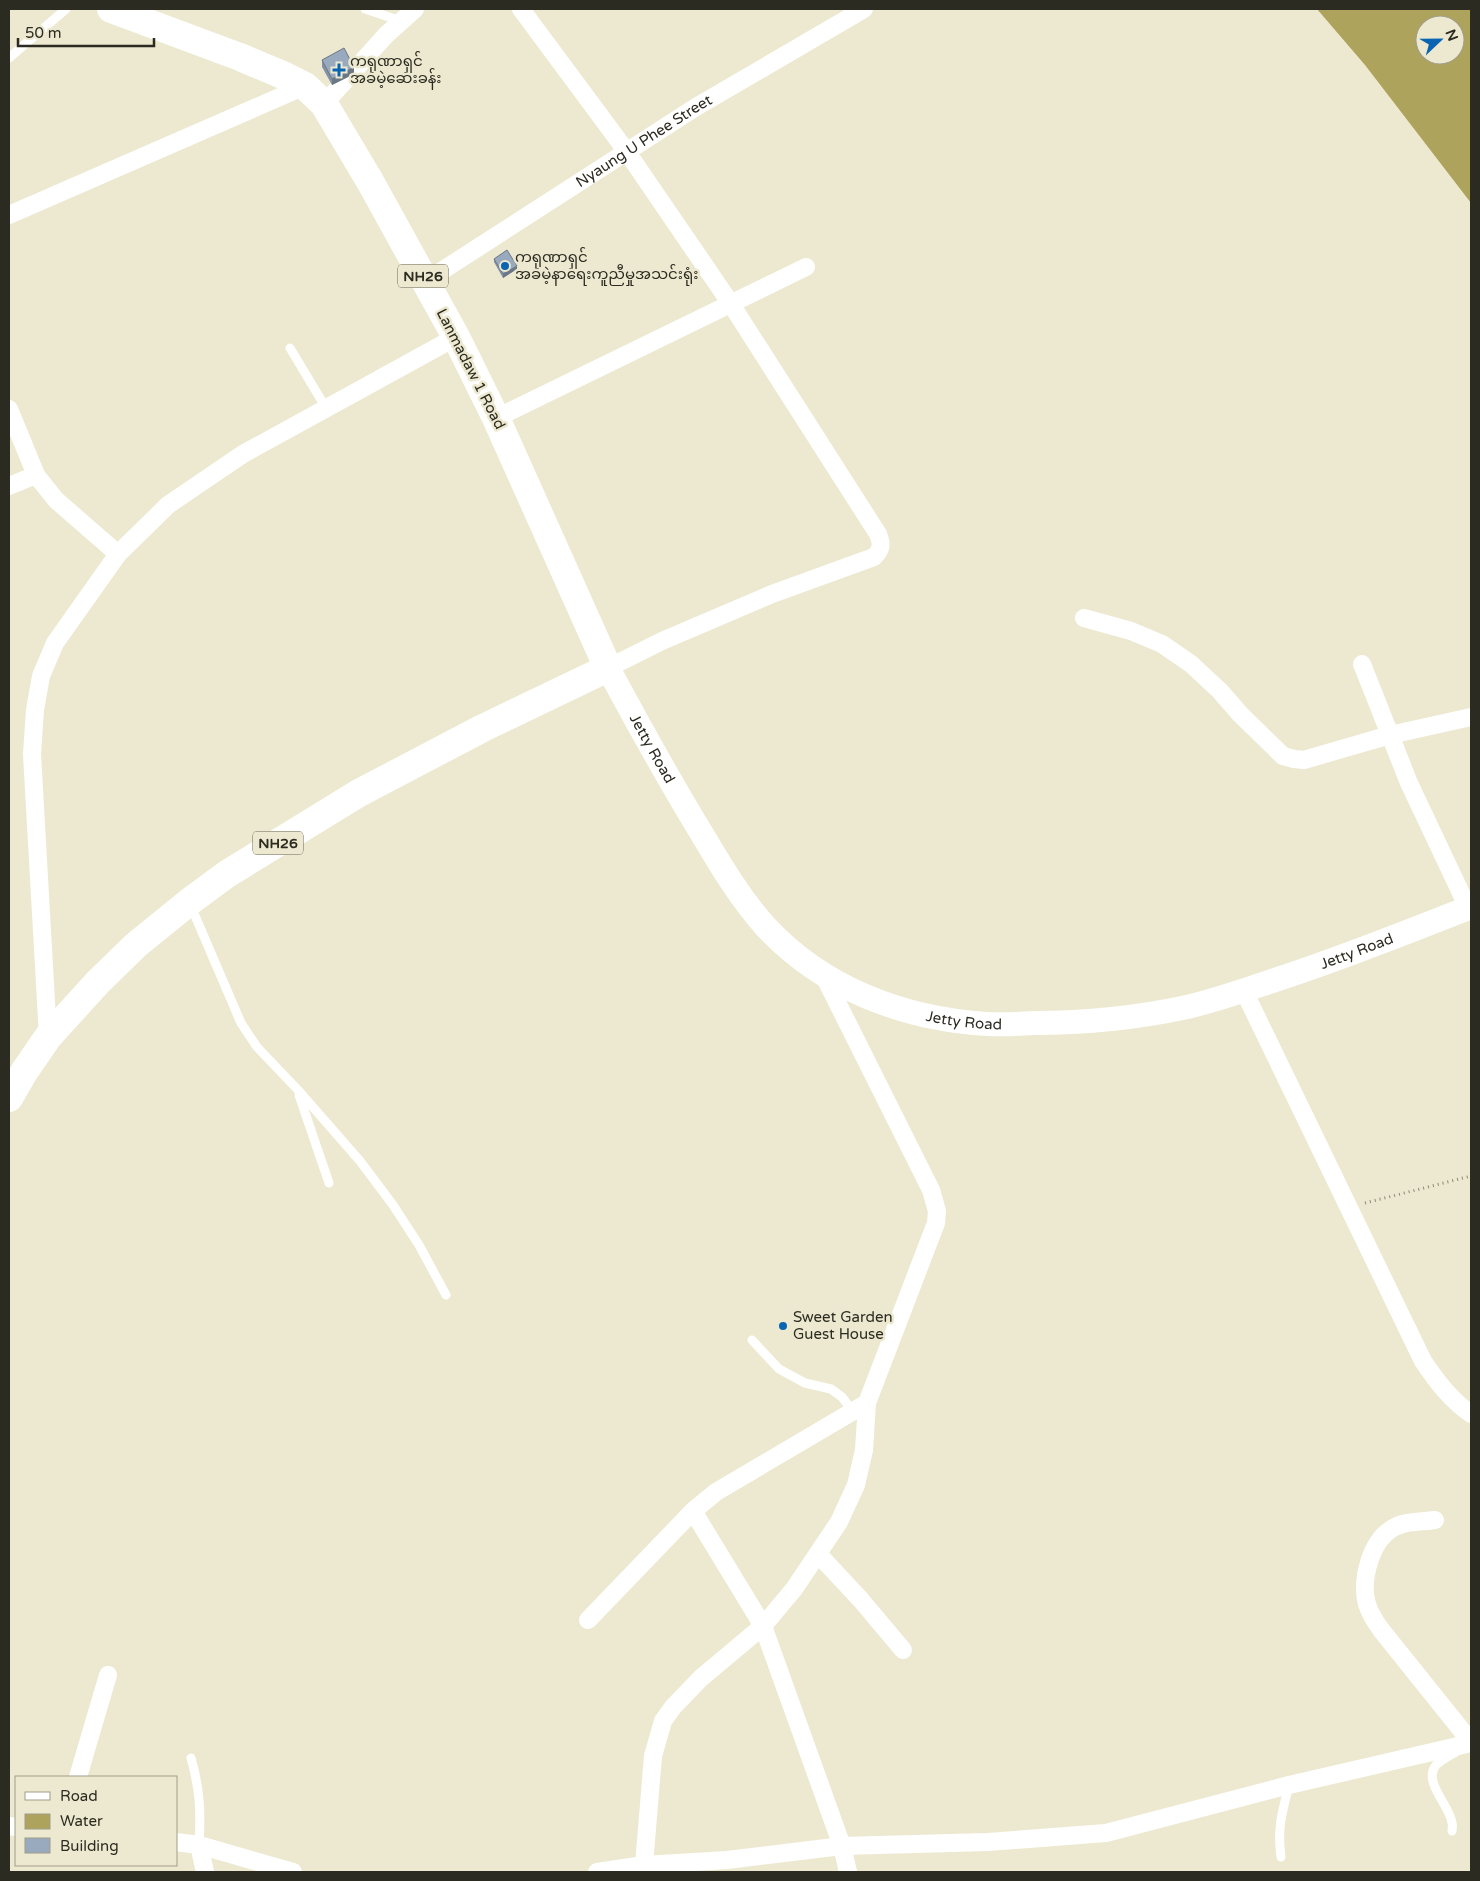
<svg xmlns="http://www.w3.org/2000/svg" width="1480" height="1881" font-family="'Varela Round','Noto Sans Myanmar',sans-serif">
  <rect width="100%" height="100%" fill="#ede9d0"/>
  <path fill="#aea35c" fill-rule="evenodd" d="M1317 9H1471V203L1365 65ZM1425 25H1455V55H1425Z"/>
  <g fill="none" stroke-linecap="round" stroke-linejoin="round">
    <path stroke="#8b8977" stroke-width="3" stroke-dasharray="1 4" stroke-linecap="butt" d="M1365 1203 1471 1176"/>
    <g stroke="#fff" stroke-width="9">
      <path d="M365 9 401 21"/>
      <path d="M9 58 66 9"/>
      <path d="M290 348 326 408"/>
      <path d="M190 904 241 1023 257 1047 298 1090 360 1161 393 1205 419 1245 446 1295"/>
      <path d="M299 1095 329 1183"/>
      <path d="M752 1340 779 1369 805 1383 831 1389 842 1397 853 1412"/>
      <path d="M191 1758C200 1790 201 1811 199 1845"/>
      <path d="M1452 1831C1452 1829 1453 1826 1452 1823 1451 1807 1422 1782 1436 1765 1441 1760 1449 1756 1456 1752"/>
      <path d="M1281 1857C1277 1828 1282 1813 1289 1785"/>
    </g>
    <g stroke="#fff" stroke-width="18">
      <path d="M521 9 627 152 731 304 878 534C882 544 882 549 874 557L772 594 662 641 608 668"/>
      <path d="M324 104 386 35 415 9"/>
      <path d="M9 215 305 86"/>
      <path id="s1" d="M426 281 696 107 864 9"/>
      <path d="M9 409 36 475 56 500 118 554"/>
      <path d="M496 418 806 267"/>
      <path d="M9 486 36 475"/>
      <path d="M1084 618 1131 631 1162 644 1191 664 1220 691 1240 714 1283 756 1294 759 1304 760 1390 735 1471 717"/>
      <path d="M1362 664 1409 783 1468 908"/>
      <path d="M1244 991 1423 1361C1437 1382 1451 1400 1471 1414"/>
      <path d="M48 1037 32 754 35 710 41 676 55 643 118 554 168 505 243 454 456 337"/>
      <path d="M693 1511 763 1626 842 1846 848 1872"/>
      <path d="M1435 1520C1423 1522 1408 1521 1397 1526 1371 1537 1360 1580 1367 1604 1370 1614 1376 1623 1382 1631L1471 1742"/>
      <path d="M819 1555 861 1600 903 1650"/>
      <path d="M588 1620 693 1511 716 1492 867 1403"/>
      <path d="M78 1777 108 1675"/>
      <path d="M9 1826 16 1827"/>
      <path d="M176 1842 199 1845 293 1872"/>
      <path d="M199 1845 205 1872"/>
      <path d="M644 1865 653 1756 663 1721 673 1707 701 1678 763 1626 794 1589 839 1522 856 1485 864 1450 867 1403 936 1223 937 1211 931 1190 824 976"/>
      <path d="M597 1872 644 1865 727 1860 842 1846 988 1842 1106 1833 1289 1785 1471 1743"/>
    </g>
    <path stroke="#fff" stroke-width="24" id="s2" d="M608 668C638 724 669 780 702 834 721 866 740 898 765 926 822 988 903 1019 987 1024 1002 1025 1019 1024 1034 1023 1086 1023 1136 1018 1187 1007 1218 1000 1248 989 1278 979 1343 958 1407 932 1471 907"/>
    <path stroke="#fff" stroke-width="28" d="M9 1098 24 1072 48 1037 98 982 136 945 189 902 227 874 359 793 483 728 608 668 496 418 456 337 371 183 324 104 305 86 285 76 240 57 111 9"/>
  </g>
  <g fill="#8492a3">
    <path d="M322 60 354 74 332 85 322 67Z"/>
    <path d="M494 259 517 269 503 278 494 262Z"/>
  </g>
  <g fill="#6b7785">
    <path d="M354 67V74L332 85V79Z"/>
    <path d="M517 266V269L503 278V274Z"/>
  </g>
  <g fill="#99aabe" stroke="#6b7785">
    <path d="M344 48 354 67 332 79 322 60Z"/>
    <path d="M507 250 517 266 503 274 494 259Z"/>
  </g>
  <g fill="#0964b1" stroke="#ede9d0" stroke-width="2">
    <path d="M336.5 62.5h5v5h5v5h-5v5h-5v-5h-5v-5h5z"/>
    <circle cx="505" cy="266" r="5"/>
    <circle cx="783" cy="1326" r="5"/>
  </g>
  <g text-anchor="middle" dominant-baseline="central" stroke-width="5" stroke-linejoin="round" paint-order="stroke">
    <g fill="#ede9d0" stroke="#666456" stroke-width="1">
      <rect x="398" y="264.5" width="50" height="23" rx="4"/>
      <rect x="253" y="831.5" width="50" height="23" rx="4"/>
    </g>
    <g font-size="14" font-weight="bold" fill="#2c2b21">
      <text x="423" y="276">NH26</text>
      <text x="278" y="843">NH26</text>
    </g>
    <g font-size="15" fill="#2c2b21" stroke="#ede9d0" text-anchor="start">
      <text x="350" y="61">ကရုဏာရှင်<tspan x="350" dy="17">အခမဲ့ဆေးခန်း</tspan></text>
      <text x="515" y="257">ကရုဏာရှင်<tspan x="515" dy="17">အခမဲ့နာရေးကူညီမှုအသင်းရုံး</tspan></text>
      <text x="793" y="1317">Sweet Garden<tspan x="793" dy="17">Guest House</tspan></text>
    </g>
    <g font-size="15" fill="#2c2b21" stroke="#ede9d0">
      <text stroke="none"><textPath href="#s1" startOffset="259">Nyaung U Phee Street</textPath></text>
      <text transform="translate(471 369) rotate(63)">Lanmadaw 1 Road</text>
      <text stroke="none"><textPath href="#s2" startOffset="92">Jetty Road</textPath></text>
      <text stroke="none"><textPath href="#s2" startOffset="931">Jetty Road</textPath></text>
      <text stroke="none"><textPath href="#s2" startOffset="528">Jetty Road</textPath></text>
    </g>
  </g>
  <rect width="1480" height="1881" fill="none" stroke="#2c2b21" stroke-width="20"/>
  <rect x="15" y="1776" width="162" height="90" fill="#ede9d0" stroke="#a09d8a"/>
  <rect x="25" y="1792" width="25" height="8" fill="#ffffff" stroke="#a09d8a"/>
  <text x="60" y="1801" font-size="15" fill="#2c2b21">Road</text>
  <rect x="25" y="1814" width="25" height="15" fill="#aea35c" stroke="#a09d8a"/>
  <text x="60" y="1826" font-size="15" fill="#2c2b21">Water</text>
  <rect x="25" y="1838" width="25" height="15" fill="#99aabe" stroke="#a09d8a"/>
  <text x="60" y="1851" font-size="15" fill="#2c2b21">Building</text>
  <g transform="translate(1440 40) rotate(68)"><circle r="24" fill="#ede9d0" stroke="#a09d8a"/>
  <path d="M0-4L9 19L0 12L-9 19Z" fill="#0964b1"/>
  <text y="-8" font-size="14" font-weight="bold" text-anchor="middle" fill="#2c2b21">N</text>
  </g>
  <path d="M18 38v8h136v-8" fill="none" stroke="#2c2b21" stroke-width="2.5"/>
  <text x="25" y="38" font-size="15" fill="#2c2b21" stroke="#ede9d0" stroke-width="4" paint-order="stroke">50 m</text>
</svg>
